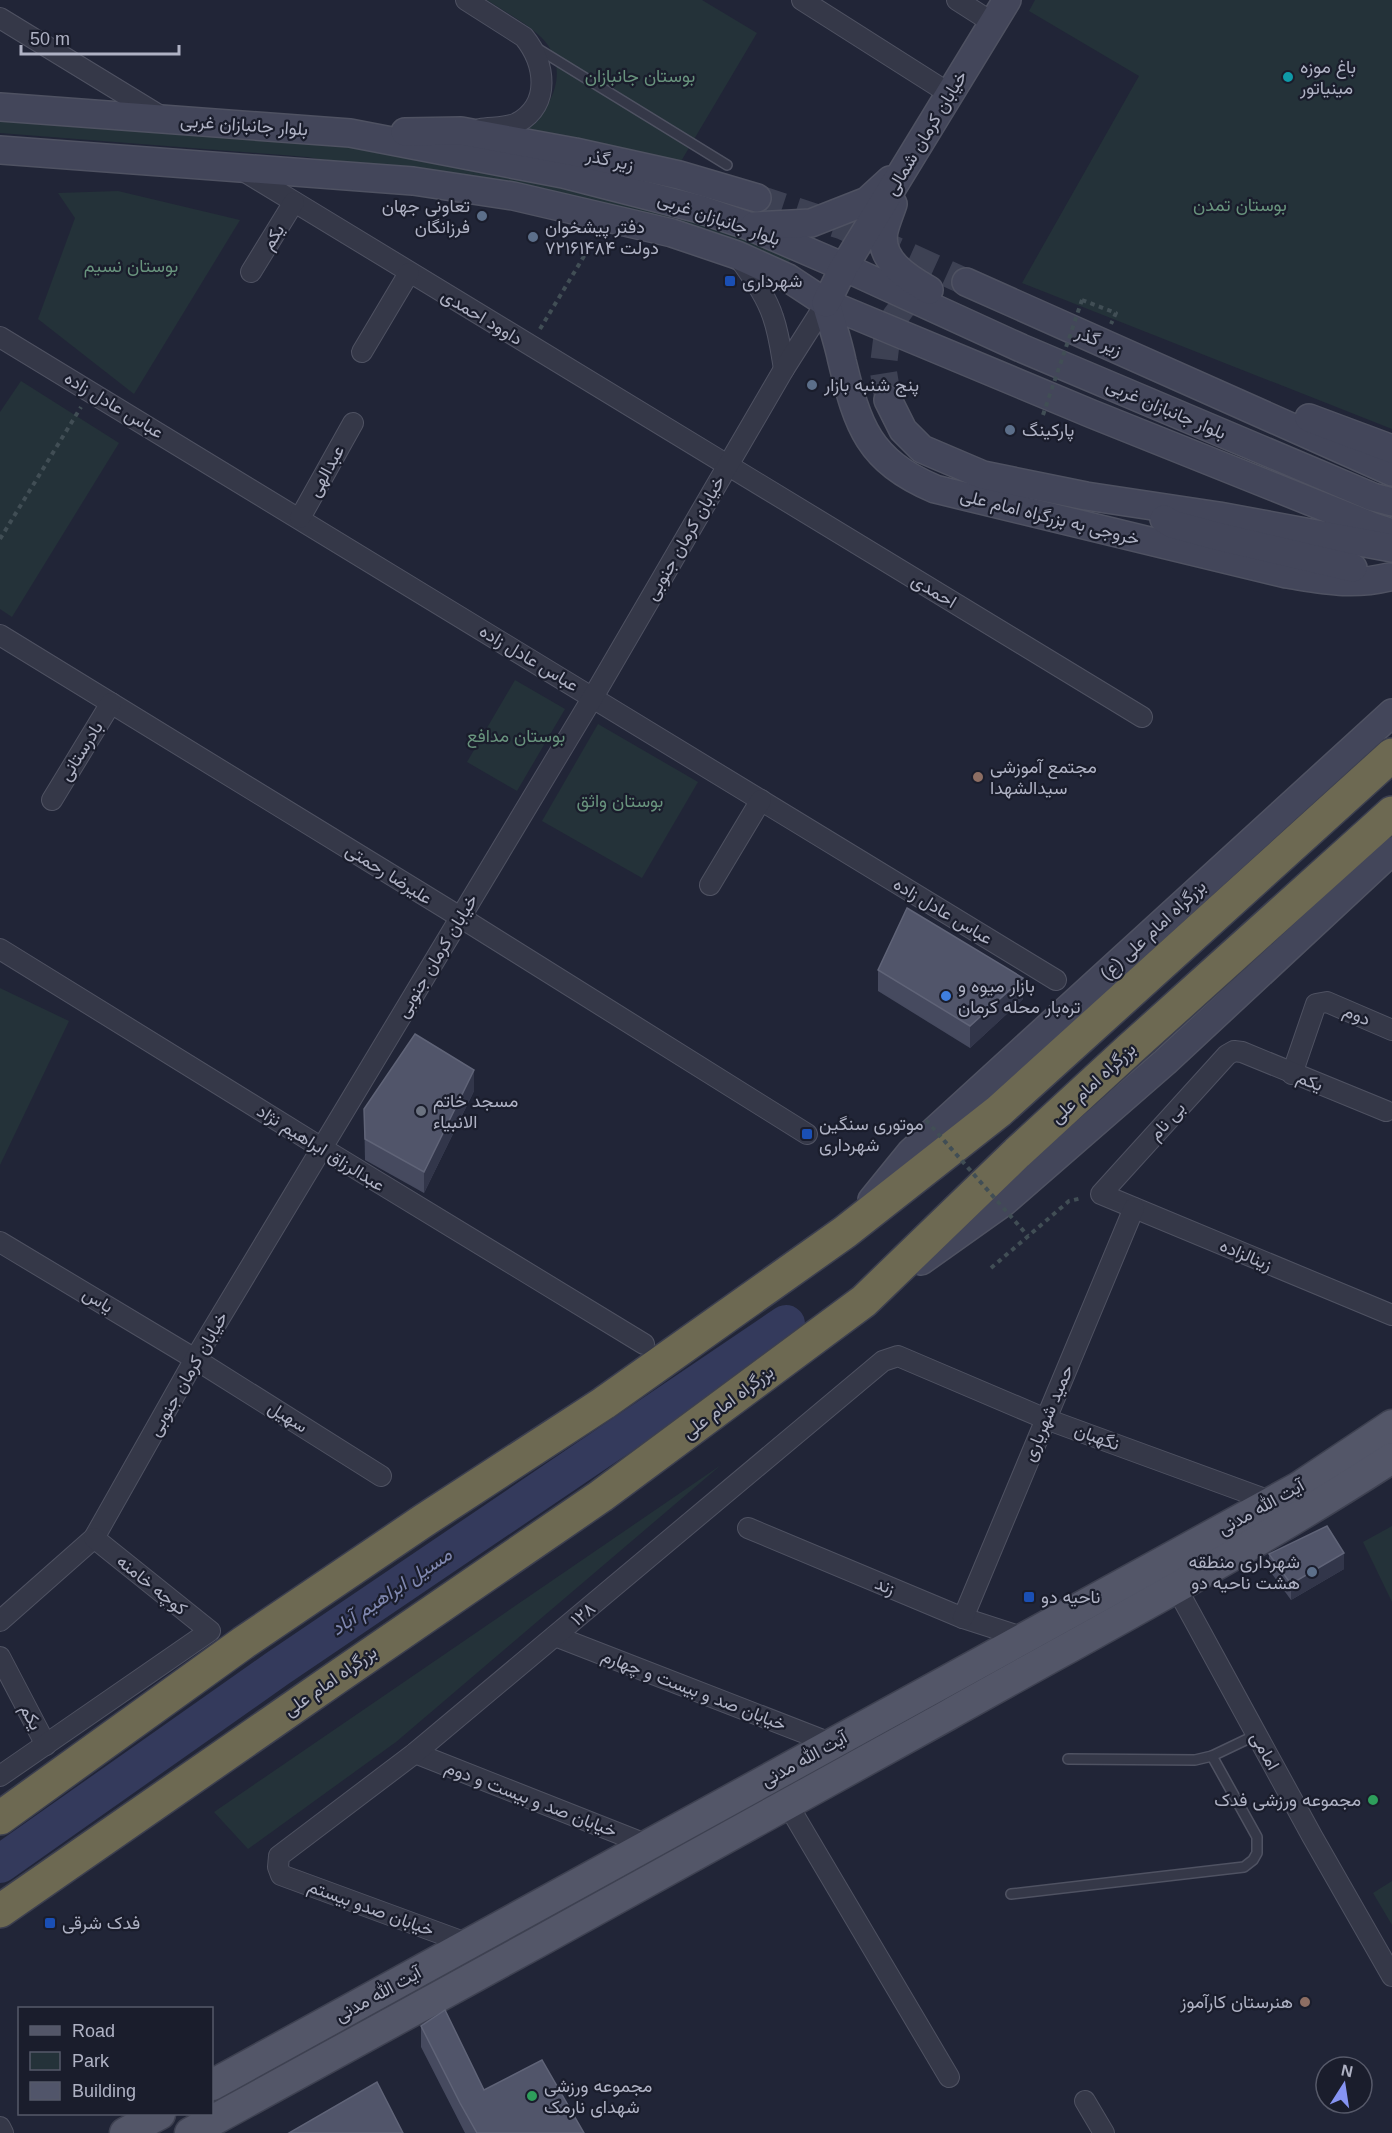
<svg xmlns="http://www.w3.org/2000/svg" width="1392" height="2133" font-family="Helvetica,Vazirmatn,sans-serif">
  <rect width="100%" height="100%" fill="#212537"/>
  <g fill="#243239">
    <path d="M487 0H702L757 33 680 163 526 129C554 107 571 67 541 37 525 22 505 12 487 0Z"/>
    <path d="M1035 0H1392V429L1022 283 1139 76 1029 11Z"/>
    <path d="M0 118 348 146 620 200 780 246 789 252 791 260 787 263 771 256 379 169 307 157 0 133Z"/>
    <path d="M118 191 240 220 134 394 38 319 75 218 58 193Z"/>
    <path d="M21 381 119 443 12 617 0 609V412Z"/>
    <path d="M515 680 565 709 517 791 467 762Z"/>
    <path d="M598 724 698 782 642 878 542 821Z"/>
    <path d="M0 988 69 1021 0 1165Z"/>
    <path d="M721 1465 396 1742 248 1849 214 1812Z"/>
    <path d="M1392 1526V1602L1363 1542Z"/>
    <path d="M1392 1881V1925L1373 1893Z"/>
  </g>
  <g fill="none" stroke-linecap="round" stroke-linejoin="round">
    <path stroke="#343a5c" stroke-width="38" d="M0 1864 278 1668 786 1324"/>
    <g stroke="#3d4153" stroke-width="27" stroke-dasharray="27 14" stroke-linecap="butt">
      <path d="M757 198 842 226 966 282"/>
      <path d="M888 400 883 369 887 336 895 317 904 305 933 290"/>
    </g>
    <defs>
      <g id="lane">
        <path d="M535 47 727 165"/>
        <path d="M1068 1759 1195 1760 1212 1756 1256 1735"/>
        <path d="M1011 1894 1244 1867 1253 1860 1257 1853V1837L1212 1756"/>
      </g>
      <g id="street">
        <path d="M466 0 524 37C545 63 552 104 517 123 507 128 491 127 480 129"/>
        <path d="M802 0 950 94"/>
        <path d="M957 0 993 23"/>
        <path d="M0 18 162 117"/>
        <path d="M242 170 1142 717"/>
        <path d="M737 255C750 274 766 295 773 317 779 334 781 351 784 369"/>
        <path d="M251 272 294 202"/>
        <path d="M0 337 1056 980"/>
        <path d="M362 352 409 273"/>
        <path d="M300 518 353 423"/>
        <path d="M0 635 460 917 807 1134"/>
        <path d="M52 800 111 703"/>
        <path d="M710 885 761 800"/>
        <path d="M0 949 322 1148 644 1344"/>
        <path d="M1292 1074 1316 1004 1327 1002 1392 1030"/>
        <path d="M1386 1111 1242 1052 1234 1051 1227 1055 1101 1194 1392 1315"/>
        <path d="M0 1242 195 1359 381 1476"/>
        <path d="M748 1528 963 1618 1025 1638"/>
        <path d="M1176 1587 1312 1836 1392 1976"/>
        <path d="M963 1618 1134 1208"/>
        <path d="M0 1621 94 1538 195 1359 593 697 784 369 826 303"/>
        <path d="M555 1636 833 1744"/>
        <path d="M0 1657 46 1745"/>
        <path d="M415 1753 648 1845"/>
        <path d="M0 1776 210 1631 94 1538"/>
        <path d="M788 1805 949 2077"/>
        <path d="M469 1944 281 1875 278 1867 279 1856 415 1753 883 1361 898 1356 1046 1419 1273 1502"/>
        <path d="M1085 2101 1104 2133"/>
        <path d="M0 2127 3 2133"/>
      </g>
      <g id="secondary">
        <path d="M0 107 350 133 563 174 699 209 749 226 844 267 1021 348 1373 497 1392 502"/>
        <path d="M405 132 461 131 575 152 679 175 757 198"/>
        <path d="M0 150 413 181 513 196 672 233 737 255 788 278 826 303 1092 414 1374 527 1392 533"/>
        <path d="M893 204C890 213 886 222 884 231 878 260 908 278 929 290"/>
        <path d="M754 226 811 223 867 201 890 180"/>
        <path d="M966 282 1392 472"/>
        <path d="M826 303C831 322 838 341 842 361 858 427 868 460 935 489L1286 574C1325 580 1351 586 1389 577"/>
        <path d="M826 303 844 267 1007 0"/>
        <path d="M888 400 903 430 922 449 983 475 1086 496 1219 516 1392 548"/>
        <path d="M1309 418 1392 449"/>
        <path d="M1164 519 1172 524 1216 536 1353 568"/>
        <path d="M872 1200 911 1152 1392 713"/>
        <path d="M921 1261 1004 1202 1165 1062 1392 851"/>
      </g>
      <g id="primary">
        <path d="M212 2085 1299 1487 1392 1425"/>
        <path d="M125 2133 160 2114"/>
        <path d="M190 2133C443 1994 696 1856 948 1715 1097 1631 1249 1551 1392 1458"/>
      </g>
      <g id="highway">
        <path d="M0 1818 243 1643 423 1521 604 1403 845 1232 999 1111 1392 755"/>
        <path d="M0 1911 330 1682 601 1496 864 1301 1017 1153 1130 1049 1392 813"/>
      </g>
    </defs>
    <use href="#lane" stroke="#4f5262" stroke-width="12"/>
    <use href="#street" stroke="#4f5262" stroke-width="22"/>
    <use href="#secondary" stroke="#4f5262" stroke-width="30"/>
    <use href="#primary" stroke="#3e4151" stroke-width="33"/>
    <use href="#highway" stroke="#3c3f4f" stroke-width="36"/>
    <g stroke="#414e55" stroke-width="4" stroke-dasharray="4.5 4.5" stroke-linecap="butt">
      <path d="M1082 300 1116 313 1111 324"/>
      <path d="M540 329 595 238"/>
      <path d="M0 539 81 407"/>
      <path d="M991 1268 1069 1201 1082 1198"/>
    </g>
    <use href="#lane" stroke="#353848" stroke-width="9"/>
    <use href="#street" stroke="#353848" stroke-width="20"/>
    <use href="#secondary" stroke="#43465a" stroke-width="27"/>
    <use href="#primary" stroke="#535668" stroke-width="30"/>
    <use href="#highway" stroke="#6d6952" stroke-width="33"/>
    <g stroke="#414e55" stroke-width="4" stroke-dasharray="4.5 4.5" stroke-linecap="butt">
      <path d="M1043 415 1082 300"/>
      <path d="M926 1120 1028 1236"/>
    </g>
  </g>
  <g fill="#464a5f">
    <path d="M878 970 1023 999 970 1048 878 991Z"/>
    <path d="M474 1091 424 1193 365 1160 364 1109Z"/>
    <path d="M1269 1554 1344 1569 1291 1600 1269 1570Z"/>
    <path d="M421 2026 484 2090 584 2133H465L421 2047Z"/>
  </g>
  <g fill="#32364a">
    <path d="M1023 978V999L970 1048V1026Z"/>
    <path d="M474 1070V1091L424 1193V1172Z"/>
    <path d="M1344 1553V1569L1291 1600V1584Z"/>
  </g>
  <g fill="#51556a" stroke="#606478" stroke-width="1.5">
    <path d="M907 908 1023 978 970 1026 878 970Z"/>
    <path d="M415 1034 474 1070 424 1172 365 1139 364 1109Z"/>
    <path d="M1327 1526 1344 1553 1291 1584 1269 1554Z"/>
    <path d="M445 2010 484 2090 542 2060 584 2133H477L460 2103 421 2026Z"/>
    <path d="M377 2082 403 2133H289Z"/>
  </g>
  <circle fill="#0f9aa8" stroke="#1a1d2c" stroke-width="2" cx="1288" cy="77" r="6"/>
  <g fill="#5c6f8a" stroke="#1a1d2c" stroke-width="2">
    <circle cx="482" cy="216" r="6"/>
    <circle cx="533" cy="237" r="6"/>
    <circle cx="812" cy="385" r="6"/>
    <circle cx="1010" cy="430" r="6"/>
    <circle cx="1312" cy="1572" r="6"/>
  </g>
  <g fill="#1a4fb4" stroke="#1a1d2c" stroke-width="2">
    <rect x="724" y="275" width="12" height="12" rx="3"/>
    <rect x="801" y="1128" width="12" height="12" rx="3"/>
    <rect x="1023" y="1591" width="12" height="12" rx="3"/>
    <rect x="44" y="1917" width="12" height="12" rx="3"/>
  </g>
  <g fill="#8d6e63" stroke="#1a1d2c" stroke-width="2">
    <circle cx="978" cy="777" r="6"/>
    <circle cx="1305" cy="2002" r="6"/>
  </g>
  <circle fill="#3f7fe0" stroke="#1a1d2c" stroke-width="2" cx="946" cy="996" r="6"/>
  <circle fill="#6b7280" stroke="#1a1d2c" stroke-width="2" cx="421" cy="1111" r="6"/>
  <g fill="#2e9e5b" stroke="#1a1d2c" stroke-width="2">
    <circle cx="1373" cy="1800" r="6"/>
    <circle cx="532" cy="2096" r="6"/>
  </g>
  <g text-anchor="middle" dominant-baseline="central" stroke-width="4.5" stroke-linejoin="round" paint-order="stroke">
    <g font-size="18" fill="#afb2c4" stroke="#1a1d2c" text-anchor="start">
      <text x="1300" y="67">باغ موزه<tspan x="1300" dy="21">مینیاتور</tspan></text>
      <text x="470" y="206" text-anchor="end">تعاونی جهان<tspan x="470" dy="21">فرزانگان</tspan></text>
      <text x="545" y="227">دفتر پیشخوان<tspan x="545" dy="21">دولت ۷۲۱۶۱۴۸۴</tspan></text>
      <text x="742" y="281">شهرداری</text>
      <text x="824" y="385">پنج شنبه بازار</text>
      <text x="1022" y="430">پارکینگ</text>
      <text x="990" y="767">مجتمع آموزشی<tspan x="990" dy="21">سیدالشهدا</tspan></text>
      <text x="958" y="986">بازار میوه و<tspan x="958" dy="21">تره‌بار محله کرمان</tspan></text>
      <text x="433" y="1101">مسجد خاتم<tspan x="433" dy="21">الانبیاء</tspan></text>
      <text x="819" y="1124">موتوری سنگین<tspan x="819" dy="21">شهرداری</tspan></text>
      <text x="1300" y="1562" text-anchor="end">شهرداری منطقه<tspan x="1300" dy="21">هشت ناحیه دو</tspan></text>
      <text x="1041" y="1597">ناحیه دو</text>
      <text x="1361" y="1800" text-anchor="end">مجموعه ورزشی فدک</text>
      <text x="62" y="1923">فدک شرقی</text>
      <text x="1293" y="2002" text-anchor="end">هنرستان کارآموز</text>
      <text x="544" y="2086">مجموعه ورزشی<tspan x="544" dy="21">شهدای نارمک</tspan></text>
    </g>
    <g font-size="18" fill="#68937d" stroke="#1a1d2c">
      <text x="640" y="76">بوستان جانبازان</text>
      <text x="1240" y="205">بوستان تمدن</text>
      <text x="131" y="266">بوستان نسیم</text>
      <text x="516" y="736">بوستان مدافع</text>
      <text x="620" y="801">بوستان واثق</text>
    </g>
    <g font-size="18" fill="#afb2c4" stroke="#1a1d2c">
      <text transform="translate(244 125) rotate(4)">بلوار جانبازان غربی</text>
      <text transform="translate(926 133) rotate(-59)">خیابان کرمان شمالی</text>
      <text transform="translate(610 160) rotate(12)">زیر گذر</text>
      <text transform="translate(719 219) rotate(19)">بلوار جانبازان غربی</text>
      <text transform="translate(273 237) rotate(-58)">یکم</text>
      <text transform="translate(482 317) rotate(31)">داوود احمدی</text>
      <text transform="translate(1099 341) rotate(24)">زیر گذر</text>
      <text transform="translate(114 405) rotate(31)">عباس عادل زاده</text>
      <text transform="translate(1166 409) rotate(23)">بلوار جانبازان غربی</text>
      <text transform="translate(326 471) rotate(-61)">عبدالهی</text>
      <text transform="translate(1050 517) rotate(14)">خروجی به بزرگراه امام علی</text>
      <text transform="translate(685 538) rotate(-60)">خیابان کرمان جنوبی</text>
      <text transform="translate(934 591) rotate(31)">احمدی</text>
      <text transform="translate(529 658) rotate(31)">عباس عادل زاده</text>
      <text transform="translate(81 751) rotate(-58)">بادرستانی</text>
      <text transform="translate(389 874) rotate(32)">علیرضا رحمتی</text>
      <text transform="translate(943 911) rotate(31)">عباس عادل زاده</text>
      <text transform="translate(1153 930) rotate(-43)">بزرگراه امام علی (ع)</text>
      <text transform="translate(437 956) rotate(-59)">خیابان کرمان جنوبی</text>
      <text transform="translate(1357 1015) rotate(23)">دوم</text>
      <text transform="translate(1310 1081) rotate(22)">یکم</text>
      <text transform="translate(1093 1083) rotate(-43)">بزرگراه امام علی</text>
      <text transform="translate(1167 1121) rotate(-48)">بی نام</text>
      <text transform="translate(321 1148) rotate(32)">عبدالرزاق ابراهیم نژاد</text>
      <text transform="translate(1246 1255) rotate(23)">زینالزاده</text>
      <text transform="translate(98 1300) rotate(31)">یاس</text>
      <text transform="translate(188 1374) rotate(-60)">خیابان کرمان جنوبی</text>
      <text transform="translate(728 1402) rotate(-37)">بزرگراه امام علی</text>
      <text transform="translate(1048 1413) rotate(-67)">حمید شهریاری</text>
      <text transform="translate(288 1417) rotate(32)">سهیل</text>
      <text transform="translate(1097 1437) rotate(20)">نگهبان</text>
      <text transform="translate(1261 1507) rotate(-29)">آیت الله مدنی</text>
      <text transform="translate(152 1585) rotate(39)">کوچه خامنه</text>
      <text transform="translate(885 1586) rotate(23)">زند</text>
      <text transform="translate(583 1614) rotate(-40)">۱۲۸</text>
      <text transform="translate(330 1681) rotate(-35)">بزرگراه امام علی</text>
      <text transform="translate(694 1690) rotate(21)">خیابان صد و بیست و چهارم</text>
      <text transform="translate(31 1717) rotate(62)">یکم</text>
      <text transform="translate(1265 1751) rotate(61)">امامی</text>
      <text transform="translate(804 1759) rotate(-29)">آیت الله مدنی</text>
      <text transform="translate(531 1799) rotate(21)">خیابان صد و بیست و دوم</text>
      <text transform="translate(371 1908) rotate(20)">خیابان صدو بیستم</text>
      <text transform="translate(378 1994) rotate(-29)">آیت الله مدنی</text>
    </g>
    <g font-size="20" font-style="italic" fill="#8088b0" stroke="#1a1d2c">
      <text transform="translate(391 1591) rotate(-34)">مسیل ابراهیم آباد</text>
    </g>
  </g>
  <rect x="18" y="2007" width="195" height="108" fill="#1a1d2c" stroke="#565969" stroke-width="1.5"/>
  <rect x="30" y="2026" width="30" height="9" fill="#535668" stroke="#565969" stroke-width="1.5"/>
  <text x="72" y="2037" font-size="18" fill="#afb2c4">Road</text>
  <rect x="30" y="2052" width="30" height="18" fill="#243239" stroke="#565969" stroke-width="1.5"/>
  <text x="72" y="2067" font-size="18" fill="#afb2c4">Park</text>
  <rect x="30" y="2082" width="30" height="18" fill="#51556a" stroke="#565969" stroke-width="1.5"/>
  <text x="72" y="2097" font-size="18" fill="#afb2c4">Building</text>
  <g transform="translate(1344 2085) rotate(12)"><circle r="28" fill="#1a1d2c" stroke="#565969" stroke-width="1.5"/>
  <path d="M0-4.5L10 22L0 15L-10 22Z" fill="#8694f3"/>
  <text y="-9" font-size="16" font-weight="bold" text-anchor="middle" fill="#afb2c4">N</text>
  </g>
  <path d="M21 45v9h158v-9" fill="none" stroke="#afb2c4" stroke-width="3"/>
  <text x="30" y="45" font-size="18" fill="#afb2c4" stroke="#1a1d2c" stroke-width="4.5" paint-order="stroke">50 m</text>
</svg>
